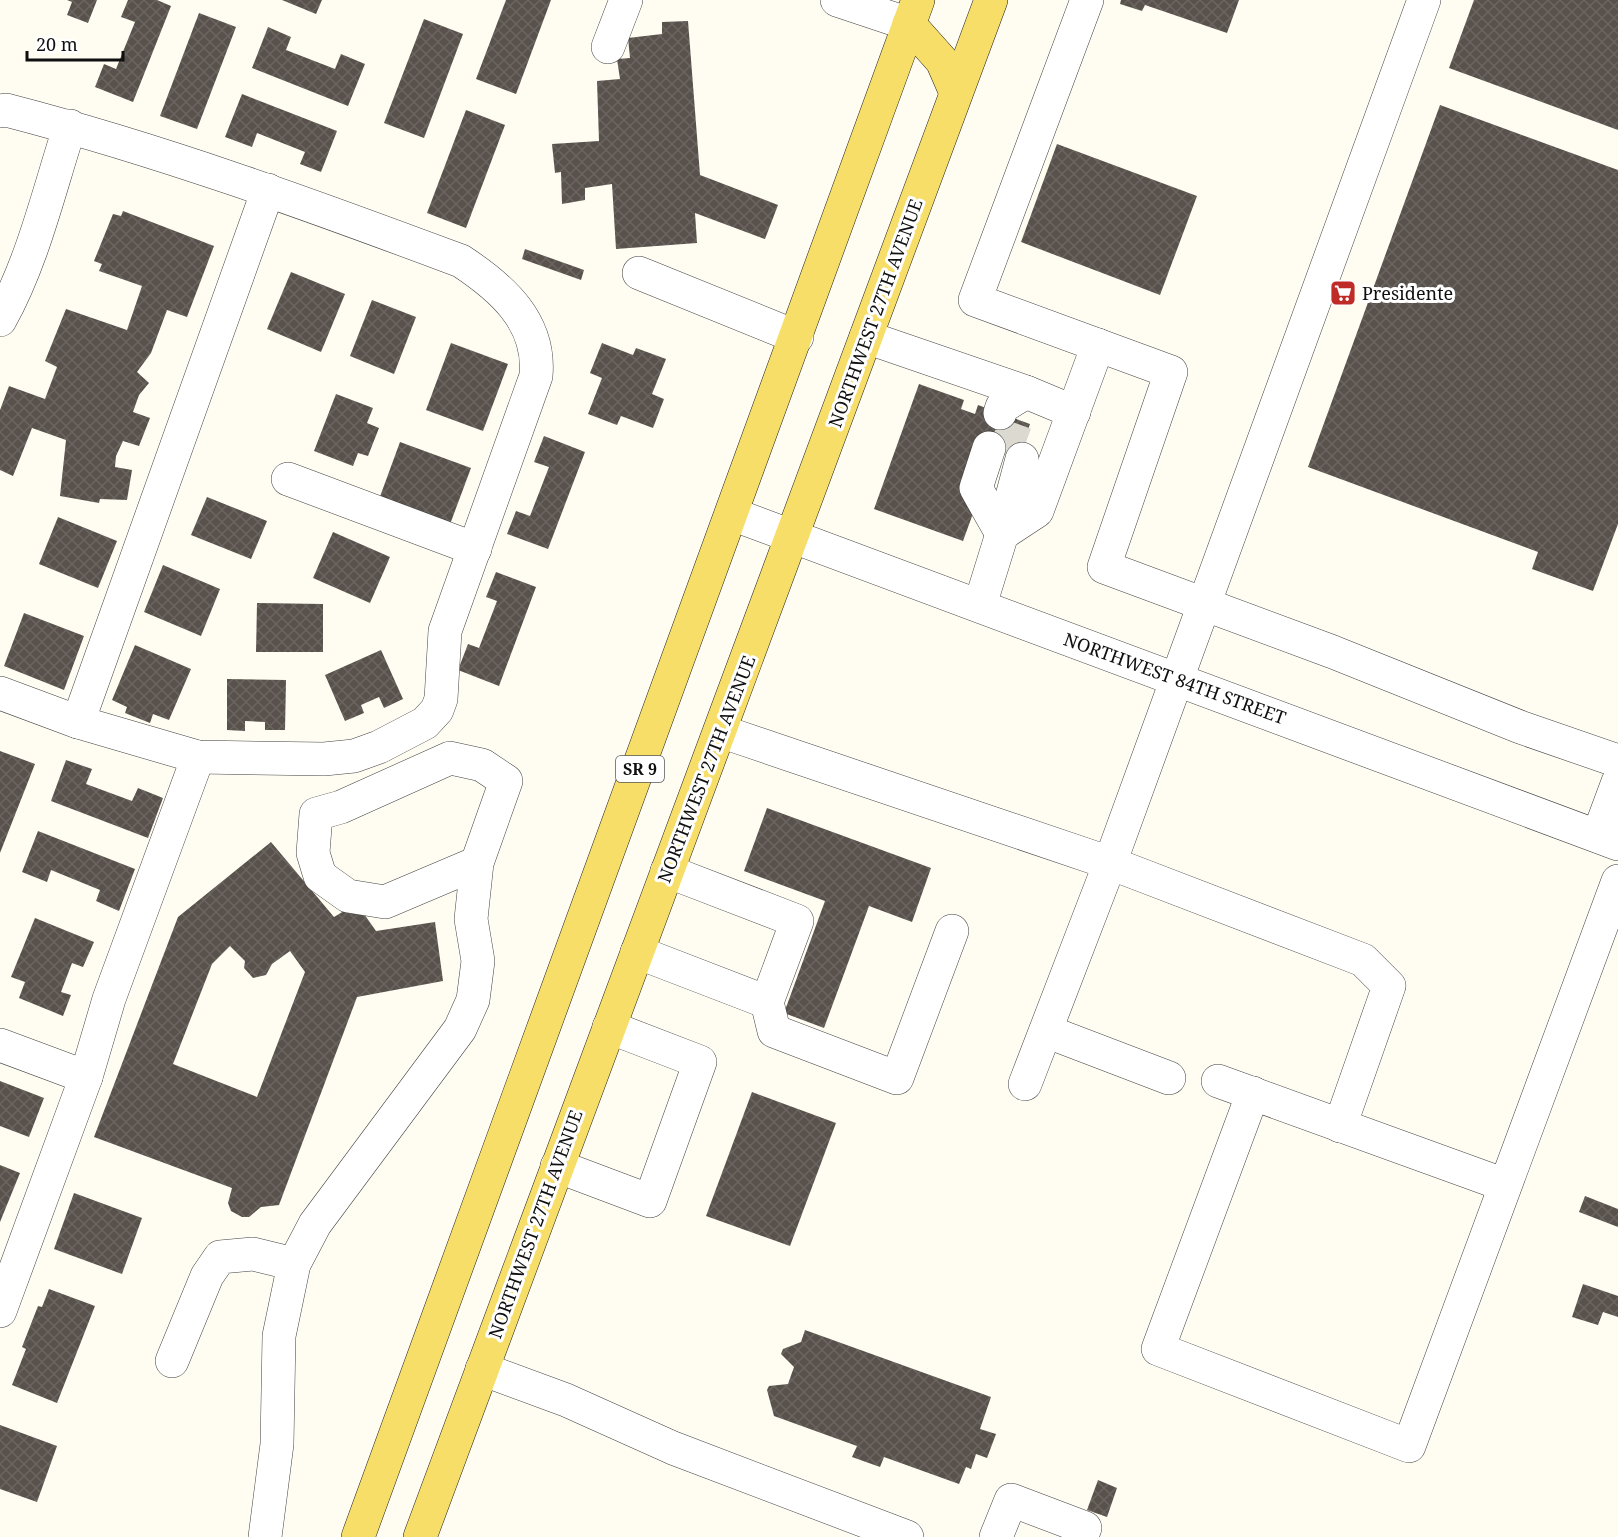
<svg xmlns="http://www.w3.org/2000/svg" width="1618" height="1537" font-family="'Noto Serif',serif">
  <defs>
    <pattern id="building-cross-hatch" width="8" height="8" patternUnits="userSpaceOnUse" patternTransform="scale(1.5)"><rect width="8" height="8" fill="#58514c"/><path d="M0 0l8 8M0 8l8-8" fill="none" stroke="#6b6561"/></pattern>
  </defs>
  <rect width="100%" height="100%" fill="#fffdf2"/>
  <g fill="url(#building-cross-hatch)" fill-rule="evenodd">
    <path d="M67 0H97L88 23 67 15 72 2Z"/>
    <path d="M128 0H157L171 6 133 102 95 87 104 64 116 69 135 22 121 17Z"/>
    <path d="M282 0H322L316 14Z"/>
    <path d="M506 0H551L516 94 476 79Z"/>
    <path d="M1121 0H1239L1227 33 1145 5 1142 11 1120 4Z"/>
    <path d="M1474 0H1618V130L1449 68Z"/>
    <path d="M199 13 236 27 197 129 160 116Z"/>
    <path d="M424 19 463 34 424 138 384 123Z"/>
    <path d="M688 21 700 175 778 205 765 239 695 213 697 243 616 249 612 184 585 188V200L562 204 561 172 555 173 552 144 599 141 597 81 620 79 617 59 630 58 628 38 662 34V22Z"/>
    <path d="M268 27 291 37 286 50 335 69 341 54 365 64 348 106 252 68Z"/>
    <path d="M242 94 337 131 321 172 300 164 305 152 257 133 252 147 225 137Z"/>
    <path d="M1440 105 1618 170V524L1593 591 1532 569 1538 552 1308 467Z"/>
    <path d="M466 110 505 125 466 228 427 213Z"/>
    <path d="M1057 144 1197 196 1160 295 1021 242Z"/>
    <path d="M123 211 214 246 187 317 167 310 151 353 137 372 149 383 139 395 133 412 150 418 139 446 123 441 116 456 115 467 132 470 127 500 100 499 99 503 60 496 66 440 32 428 13 476 0 470V410L9 386 45 399 57 367 45 361 66 309 127 330 142 286 99 271 102 264 94 261 113 214 121 216Z"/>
    <path d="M525 249 584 270 581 280 522 259Z"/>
    <path d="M291 272 345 294 321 352 267 329Z"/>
    <path d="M372 300 416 317 394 374 350 356Z"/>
    <path d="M451 343 508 364 483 431 426 410Z"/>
    <path d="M602 343 633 355 636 348 666 359 652 394 664 399 653 428 621 416 617 425 588 414 602 378 590 373Z"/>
    <path d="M919 384 964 400 961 409 975 414 978 405 1030 424 1018 458 980 443 975 508 963 541 874 509Z"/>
    <path d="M336 394 373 408 367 423 379 428 368 456 358 453 353 466 314 451Z"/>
    <path d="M544 436 585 452 548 549 507 534 516 511 530 516 549 467 534 462Z"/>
    <path d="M400 442 471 468 449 527 378 502Z"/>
    <path d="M207 497 267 521 251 559 191 535Z"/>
    <path d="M58 517 117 541 98 588 39 564Z"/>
    <path d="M333 532 390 557 370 603 313 578Z"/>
    <path d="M163 565 220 589 201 636 144 612Z"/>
    <path d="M496 572 536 587 499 686 458 670 468 644 479 648 497 601 486 597Z"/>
    <path d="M257 603 323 604V652H256Z"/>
    <path d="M24 613 84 636 64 690 4 666Z"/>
    <path d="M135 645 191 669 169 720 153 714 150 723 125 713 127 707 112 700Z"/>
    <path d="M381 650 403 699 384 708 379 697 361 705 364 713 345 721 325 675Z"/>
    <path d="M227 679 286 680 285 730H265V722L245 721V731L227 730Z"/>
    <path d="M0 751 35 764 0 853Z"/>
    <path d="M66 760 92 769 86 784 132 801 138 788 163 798 148 838 51 801Z"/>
    <path d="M767 808 931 868 912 922 869 906 824 1028 784 1013 825 901 744 871Z"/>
    <path d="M38 831 135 869 119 911 96 901 100 890 51 870 47 882 22 872Z"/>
    <path d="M271 842 334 917 349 908 362 911 376 931 435 922 443 981 357 997 279 1205 261 1207 249 1217H242L231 1211 228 1203 232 1188 94 1137 178 917ZM230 946 245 961 244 968 253 978 266 975 272 964 290 951 305 972 257 1097 173 1064 212 964Z"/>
    <path d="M35 918 94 942 83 967 72 963 61 992 71 995 63 1016 19 998 25 982 11 977Z"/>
    <path d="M0 1081 44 1098 29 1137 0 1126Z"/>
    <path d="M752 1092 836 1123 790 1246 706 1216Z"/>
    <path d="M0 1165 20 1173 0 1222Z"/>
    <path d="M74 1193 142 1218 122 1274 54 1249Z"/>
    <path d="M1585 1196 1618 1209V1227L1579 1212Z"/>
    <path d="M1583 1284 1618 1296V1317L1603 1312 1598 1325 1572 1317Z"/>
    <path d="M49 1289 95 1306 57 1403 12 1385 26 1349 22 1347 38 1306 42 1307Z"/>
    <path d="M805 1330 991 1397 980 1429 996 1434 987 1458 976 1454 971 1469 966 1467 959 1484 884 1457 880 1467 852 1457 857 1446 774 1416 767 1390 769 1386 788 1384 794 1367 781 1354 783 1349 801 1342Z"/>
    <path d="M0 1425 57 1446 37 1502 0 1489Z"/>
    <path d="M1098 1480 1117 1488 1107 1517 1087 1510Z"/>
  </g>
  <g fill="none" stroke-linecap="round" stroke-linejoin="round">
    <path stroke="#dbd9d0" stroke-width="33" stroke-dasharray="33 16" stroke-linecap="butt" d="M1004 454 1017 419"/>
    <defs>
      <g id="minor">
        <path d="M837 0 909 24"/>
        <path d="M1087 0 975 300 1171 372 1104 567 1333 652 1520 727 1618 761"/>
        <path d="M608 47 626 0"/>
        <path d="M0 111 6 110C161 150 311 205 461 261 502 288 541 322 536 376L445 631 441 699 437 710 425 723 379 747 354 756 324 759 198 757 78 722 0 693"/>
        <path d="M639 273 797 337"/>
        <path d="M0 320C33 261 49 190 70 126"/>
        <path d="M866 337 1026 392 1074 412"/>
        <path d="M1000 413 1002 407 1026 392"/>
        <path d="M989 448 976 488 1002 534"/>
        <path d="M288 479 475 549"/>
        <path d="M732 514 1618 844"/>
        <path d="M1002 534 1022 459"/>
        <path d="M980 605 1002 534 1037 511 1098 345"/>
        <path d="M78 722 268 190"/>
        <path d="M720 731 1110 863 1424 0"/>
        <path d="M1598 836 1618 782"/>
        <path d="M637 952 767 1002 797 921 667 871"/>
        <path d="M767 1002 774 1031 897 1078 952 931"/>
        <path d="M1046 1031 1169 1078"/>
        <path d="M0 1045 86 1077 0 1311"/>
        <path d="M86 1077 109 999 198 757"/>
        <path d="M1218 1081 1505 1185"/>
        <path d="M1025 1084 1110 863 1363 960 1389 986 1340 1126"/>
        <path d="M1253 1093 1158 1349 1409 1446 1618 881"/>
        <path d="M557 1166 650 1201 700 1062 609 1027"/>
        <path d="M172 1361 207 1276 220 1257 253 1254 294 1264"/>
        <path d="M482 1369 566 1400 673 1448 907 1537"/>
        <path d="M265 1537 277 1444 279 1336 294 1264 315 1224 460 1029 473 1000 478 961 471 919 477 863 506 781 482 765 450 758 341 807 316 814 313 853 320 876 348 896 385 902 477 863"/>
        <path d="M996 1537 1011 1500 1085 1528 1081 1537"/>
      </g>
      <g id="major">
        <path d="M909 24 942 61 956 93"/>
        <path d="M358 1537 918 0"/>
        <path d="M420 1537 991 0"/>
      </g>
    </defs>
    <use href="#minor" stroke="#424242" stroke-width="34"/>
    <use href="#major" stroke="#202020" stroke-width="34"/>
    <use href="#minor" stroke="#fff" stroke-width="33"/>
    <use href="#major" stroke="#f7de69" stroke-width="33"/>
  </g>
  <defs>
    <symbol id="supermarket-square" viewBox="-11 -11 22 22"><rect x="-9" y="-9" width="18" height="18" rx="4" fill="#bf2b27" stroke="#fff"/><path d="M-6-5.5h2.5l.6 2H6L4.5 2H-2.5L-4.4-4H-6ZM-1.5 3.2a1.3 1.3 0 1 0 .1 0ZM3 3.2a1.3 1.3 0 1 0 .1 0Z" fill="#fff"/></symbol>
  </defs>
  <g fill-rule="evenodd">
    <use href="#supermarket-square" x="1328" y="278" width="30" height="30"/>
  </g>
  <g text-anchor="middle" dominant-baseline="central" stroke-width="6" stroke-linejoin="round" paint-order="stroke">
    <rect fill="#fff" stroke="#575757" stroke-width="1.5" x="616" y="756" width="48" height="26" rx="4.5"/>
    <g font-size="16" font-weight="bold" fill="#0f0f0f">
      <text x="640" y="769">SR 9</text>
    </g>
    <g font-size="18" fill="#0f0f0f" stroke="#fff" text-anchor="start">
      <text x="1362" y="293">Presidente</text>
    </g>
    <g font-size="18" fill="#0f0f0f" stroke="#fff">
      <text transform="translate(875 313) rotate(-70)">NORTHWEST 27TH AVENUE</text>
      <text transform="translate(1175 678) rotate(20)">NORTHWEST 84TH STREET</text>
      <text transform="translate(706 769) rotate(-69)">NORTHWEST 27TH AVENUE</text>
      <text transform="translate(535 1224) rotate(-70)">NORTHWEST 27TH AVENUE</text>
    </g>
  </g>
  <path d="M27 51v9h96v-9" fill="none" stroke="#0f0f0f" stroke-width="3"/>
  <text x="36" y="51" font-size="18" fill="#0f0f0f" stroke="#ffffff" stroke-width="4.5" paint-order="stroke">20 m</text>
</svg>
